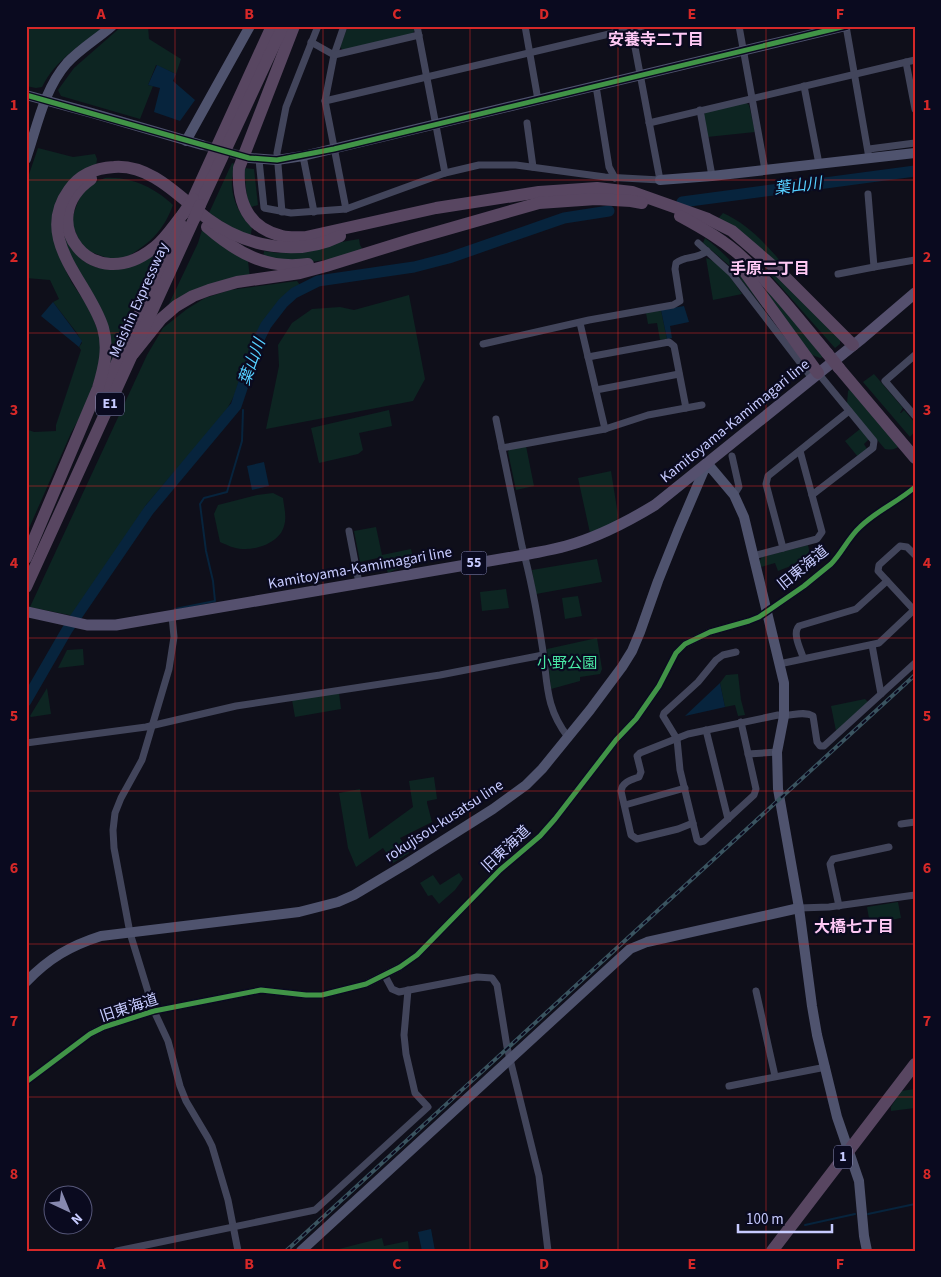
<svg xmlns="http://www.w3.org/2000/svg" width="941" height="1277" font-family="'Source Sans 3','Noto Sans JP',sans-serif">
  <rect width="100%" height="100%" fill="#0f0f1a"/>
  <g fill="#0d2522">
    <path d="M26 26H105C81 45 56 59 42 87L36 88 26 86Z"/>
    <path d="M122 26H148L149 39 181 59 176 74 156 65 148 85 153 86 140 119 61 96 58 90 74 68Z"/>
    <path d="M348 26H414L415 30 412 34 343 50 340 47Z"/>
    <path d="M745 102 749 105 755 132 707 137 703 116 706 112Z"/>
    <path d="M38 148 73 157 95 154 97 159 96 166 55 206 52 218V231L63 265 72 283 89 308 101 339V358L87 404 71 433 26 535V429L34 432 56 431V425L81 350 79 347 82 343 77 333 53 302 59 299 50 280 26 278V183Z"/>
    <path d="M232 163 235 164C227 188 235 210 252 228L250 239 209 213Z"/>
    <path d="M244 168 254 169 258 205 248 208Z"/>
    <path d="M105 178C131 176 155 188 173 205 162 235 145 247 118 262L83 249 71 222C79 199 80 187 105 178Z"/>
    <path d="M723 213C754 227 776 255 796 281L717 220Z"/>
    <path d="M63 223C66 231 67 242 72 249 92 277 128 274 152 254L155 255 113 347 116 350 109 366V351L66 252Z"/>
    <path d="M202 230 248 261 250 278 167 308 198 243Z"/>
    <path d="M705 238C738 262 757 296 780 329L731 267 703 243Z"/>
    <path d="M359 239 360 245 363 250 334 259 301 263 263 258 264 251 278 253Z"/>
    <path d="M706 258C722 263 733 281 742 294L713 300Z"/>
    <path d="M768 266 840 338V344L835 348 765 269Z"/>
    <path d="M297 281 300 285 282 300 265 321 249 349 235 394 225 413 146 505 74 616 30 607 147 355 163 328 187 309 205 298 230 290Z"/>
    <path d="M768 289 824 357 820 358 810 354 765 291Z"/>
    <path d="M409 295 425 379 413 401 266 429 279 366 278 345 292 323 312 309 340 307 354 310Z"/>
    <path d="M661 310 667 339 660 340 657 323 648 324 646 313Z"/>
    <path d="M874 374 903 408 900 413H901L904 410 915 423V431L910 437 863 382Z"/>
    <path d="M852 388 900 445C895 450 892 450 885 449L847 404 848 391Z"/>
    <path d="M389 410 392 426 359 433 363 450 358 454 319 463 311 428Z"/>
    <path d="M860 429 869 439 864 444 867 449 858 457 845 441Z"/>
    <path d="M526 446 534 486 516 490 508 452 509 450Z"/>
    <path d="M611 471 618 515 617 521 590 533 578 478Z"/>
    <path d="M273 493 283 498C284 507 287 517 284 526 280 542 258 550 242 549 235 549 227 545 220 542L214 514 218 505 257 495Z"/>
    <path d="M376 527 382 555 411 549 415 566 399 568 388 573 382 557 360 562 354 531Z"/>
    <path d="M808 545 811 558 778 571 775 563 761 567 759 562 762 557Z"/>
    <path d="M597 559 602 582 536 594 532 570Z"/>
    <path d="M506 589 509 608 482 611 480 592Z"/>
    <path d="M578 596 582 616 565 619 562 598Z"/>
    <path d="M597 638 602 669 600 674 580 677V681L551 689 547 649Z"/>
    <path d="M83 649 84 665 58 668 67 650Z"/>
    <path d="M738 674 741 700 745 715 738 716 735 705 725 707 720 683 726 675Z"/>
    <path d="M47 688 51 714 31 717 30 716Z"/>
    <path d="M339 693 341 709 295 717 292 700Z"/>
    <path d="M865 699 868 702 836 731 831 706Z"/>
    <path d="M434 777 437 799 427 801V803L432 822 400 838 409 853 393 863 383 848 356 867 348 848 339 793 360 789 369 839 413 807 409 781Z"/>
    <path d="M459 873 463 879 455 890 439 904 432 895 428 896 420 883 433 875 440 885Z"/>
    <path d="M898 902 901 918 870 924 867 907Z"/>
    <path d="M915 1089V1108L891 1111V1107L901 1091Z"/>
    <path d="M382 1238 384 1246 408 1241 409 1251H340L339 1249Z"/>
  </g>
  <g fill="#07243d">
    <path d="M157 65 176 74 173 81 195 100 180 121 154 112 160 88 148 85Z"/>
    <path d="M53 302 82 341 79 347 41 316Z"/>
    <path d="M684 306 689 322 670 326 672 338 667 339 661 310Z"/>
    <path d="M264 462 269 486 252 490 247 466Z"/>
    <path d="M720 683 725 707 685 716Z"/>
    <path d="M431 1229 435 1251H422L418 1232Z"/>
  </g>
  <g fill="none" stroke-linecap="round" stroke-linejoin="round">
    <g stroke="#07243d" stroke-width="2">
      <path d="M236 406 239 395"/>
      <path d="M175 609 215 601 213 581 206 551 200 504 204 498 227 492 242 441 243 410"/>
      <path d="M868 1214 915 1204"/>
      <path d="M805 1225 855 1214"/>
    </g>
    <g stroke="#07243d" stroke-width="11">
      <path d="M682 202 915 171"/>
      <path d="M26 701 67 630 149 510 236 406 258 341 266 325 283 303 294 293 318 281 414 267 449 258 564 218 609 211"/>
    </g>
    <path stroke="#2b2b3c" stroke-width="10" stroke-dasharray="10 5" stroke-linecap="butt" d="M202 145 249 158"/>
    <g stroke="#42455b" stroke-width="7">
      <path d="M344 26 334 55 325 101 346 209"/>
      <path d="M417 26 445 173"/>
      <path d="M525 26 538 100"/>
      <path d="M739 26 765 170"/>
      <path d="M846 26 869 158"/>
      <path d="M311 42 334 55 419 35"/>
      <path d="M906 62 915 109"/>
      <path d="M596 86 609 167 615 178"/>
      <path d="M804 86 819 164"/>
      <path d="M325 101 643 26"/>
      <path d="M700 110 712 176"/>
      <path d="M527 123 533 167"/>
      <path d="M649 123 915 60"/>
      <path d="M869 149 915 143"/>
      <path d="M303 156 314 212"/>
      <path d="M259 160 264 208 291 213 346 209 445 173 479 165H516L605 177 660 180 631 26"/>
      <path d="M868 194 874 267 915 260"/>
      <path d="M282 212 277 153 286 107 318 26"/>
      <path d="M698 243 732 274 812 378"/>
      <path d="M838 274 874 267"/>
      <path d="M580 323 605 429"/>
      <path d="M483 344 589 320 673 305 680 301 675 269 676 263C686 255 696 260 707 251"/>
      <path d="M915 355 885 381 915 416"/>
      <path d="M588 357 669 342 674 346 686 408"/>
      <path d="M596 390 679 374"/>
      <path d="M496 419 522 546C531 579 537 612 542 645 548 681 544 706 568 737"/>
      <path d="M502 448 605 429 648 415 702 405"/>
      <path d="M732 456 739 487 734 495"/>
      <path d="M812 495 873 448 874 441 818 373"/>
      <path d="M349 531 359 583"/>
      <path d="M783 548 766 484 768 476 849 411"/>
      <path d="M753 556 817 539 822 532 800 451"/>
      <path d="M914 610 878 571 879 565 900 546 907 547 915 555"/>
      <path d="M172 616 174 637 169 669 142 760 121 798 115 813 113 830 114 848 130 933 154 1011 168 1041 180 1086 186 1101 208 1138 212 1146 228 1200 238 1251"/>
      <path d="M872 645 881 694"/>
      <path d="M736 652 723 655 716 660 698 682 664 713 663 716 677 739 680 770 697 840 700 842 704 841 754 795 756 789 741 722"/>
      <path d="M803 657C800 648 792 633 799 626L856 609 887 581"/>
      <path d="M779 664 879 643 915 609"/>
      <path d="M706 730 728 819"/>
      <path d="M26 743 146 727 236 706 440 675 543 655"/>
      <path d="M748 754 777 752"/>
      <path d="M625 805 685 788"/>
      <path d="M693 823 678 829 637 839 631 835 621 791C622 782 631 780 639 777L641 772 637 756 640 753 688 734 778 715C790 717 803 710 813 716L817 742 820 746H824L915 663"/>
      <path d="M901 824 915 822"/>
      <path d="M839 906 830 864 833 859 889 847"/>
      <path d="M799 908 829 907 915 895"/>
      <path d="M385 976 392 989 399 992 477 977 492 978 497 985 507 1047 539 1176 548 1251"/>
      <path d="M756 991 775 1076"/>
      <path d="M26 1082 90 1034 104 1027 154 1011 261 990 306 995H322L366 984 400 967 417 955 500 870 540 836 555 819 616 740 636 719 659 686 676 653 685 644 710 632 749 621 759 617 804 586 831 564C842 553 848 538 860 527 876 511 898 502 915 487"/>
      <path d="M729 1086 826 1067"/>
      <path d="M117 1251 315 1210 428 1107 415 1093 406 1054 404 1035 408 990"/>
    </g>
    <g stroke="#4f536e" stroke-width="10">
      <path d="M26 95 92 113 202 145"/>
      <path d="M186 141 250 26"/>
      <path d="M249 158 277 160 303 156 846 26"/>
      <path d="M26 159C37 127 44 89 67 63 80 49 97 39 112 26"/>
      <path d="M660 180 712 176 915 153"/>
      <path d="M26 982C49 958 70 946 101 936L299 912 338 902 354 895 406 864 493 809 526 785 542 769 590 710 622 667 632 651 640 632 658 581 678 531 707 463 734 495 744 517 784 683V716L777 752 778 789 799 908 812 1006 817 1035 837 1117 859 1181 864 1236 867 1251"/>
      <path d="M301 1251 630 949 647 942 799 908"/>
    </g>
    <path stroke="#55506e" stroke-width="11" d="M28 612 87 625H116L524 555C538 552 552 550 566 546 599 537 627 522 655 505L860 340 915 293"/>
    <g stroke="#584661" stroke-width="12">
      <path d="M294 26 239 168C237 201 247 228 282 236 290 238 298 237 306 237L436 208 539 192 597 188 632 192 708 219 732 231 782 274 853 345"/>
      <path d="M91 179C33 219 92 299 155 247 166 238 174 225 183 214"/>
      <path d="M193 199 272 26"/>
      <path d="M200 205 283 26"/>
      <path d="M680 216C702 228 725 241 743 258 774 287 800 321 827 353"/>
      <path d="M207 227C237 253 267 270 308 264"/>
      <path d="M742 268 818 373"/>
      <path d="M133 354 161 319 176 306 193 296 209 290 237 282 300 273 326 266 413 239 539 203 596 199 631 201 642 203"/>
      <path d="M839 368 915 458"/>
      <path d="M105 388 181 225"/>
      <path d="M26 558 98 388C104 368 109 348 103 328 89 282 33 240 69 190 80 174 96 168 114 167 152 164 181 199 208 219 246 247 297 257 340 236"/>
      <path d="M26 587 194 219"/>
      <path d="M772 1251 915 1064"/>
    </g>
    <defs>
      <path id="rail" d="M286 1251 915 675"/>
    </defs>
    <use href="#rail" stroke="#3a5460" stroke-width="4"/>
    <use href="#rail" stroke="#0a0a1f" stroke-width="2" stroke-dasharray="5.5" stroke-linecap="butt"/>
    <g stroke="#584661" stroke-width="12">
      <path d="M183 214 193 199"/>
      <path d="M194 219 200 205"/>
      <path d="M827 353 839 368"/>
    </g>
    <defs>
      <g id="cycleway">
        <path d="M26 95 249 158 277 160 334 149 846 26"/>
        <path d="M26 1082 90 1034 104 1027 154 1011 261 990 306 995H322L366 984 400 967 417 955 500 870 540 836 555 819 616 740 636 719 659 686 676 653 685 644 710 632 749 621 759 617 804 586 831 564C842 553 848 538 860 527 876 511 898 502 915 487"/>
      </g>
    </defs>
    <use href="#cycleway" stroke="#0a0a1f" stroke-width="8"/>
    <use href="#cycleway" stroke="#419447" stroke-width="5"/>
  </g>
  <path fill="none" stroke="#d62828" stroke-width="1" stroke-opacity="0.55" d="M175 26V1251M323 26V1251M470 26V1251M618 26V1251M766 26V1251M26 180H915M26 333H915M26 486H915M26 638H915M26 791H915M26 944H915M26 1097H915"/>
  <g text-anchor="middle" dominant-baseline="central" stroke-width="4.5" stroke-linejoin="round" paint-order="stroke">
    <g fill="#0a0a1f" stroke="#8e91bc" stroke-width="1">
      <rect x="96" y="392.5" width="28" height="23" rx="4"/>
      <rect x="461.5" y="551.5" width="25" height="23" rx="4"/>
      <rect x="834" y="1145.5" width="18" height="23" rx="4"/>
    </g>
    <g font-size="14" font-weight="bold" fill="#c7cbff">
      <text x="110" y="404">E1</text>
      <text x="474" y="563">55</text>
      <text x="843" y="1157">1</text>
    </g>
    <g font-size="15" fill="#c7cbff" stroke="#0a0a1f">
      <text transform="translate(139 300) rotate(-66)">Meishin Expressway</text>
      <text transform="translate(735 421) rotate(-39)">Kamitoyama-Kamimagari line</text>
      <text transform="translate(360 568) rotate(-10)">Kamitoyama-Kamimagari line</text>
      <text transform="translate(803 568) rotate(-39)">旧東海道</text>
      <text transform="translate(444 821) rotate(-33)">rokujisou-kusatsu line</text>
      <text transform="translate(506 849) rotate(-43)">旧東海道</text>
      <text transform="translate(129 1008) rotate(-18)">旧東海道</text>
    </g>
    <g font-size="15" fill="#49eaa5" stroke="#0a0a1f">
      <text x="567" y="663">小野公園</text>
    </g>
    <g font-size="16" font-weight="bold" fill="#ffc9f5" stroke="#0a0a1f">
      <text x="656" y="40">安養寺二丁目</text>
      <text x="770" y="269">手原二丁目</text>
      <text x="854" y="927">大橋七丁目</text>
    </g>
    <g font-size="16" font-style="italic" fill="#55cfff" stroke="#0a0a1f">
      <text transform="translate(798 186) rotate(-7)">葉山川</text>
      <text transform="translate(252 362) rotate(-70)">葉山川</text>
    </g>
  </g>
  <rect width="941" height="1277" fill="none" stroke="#0a0a1f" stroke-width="55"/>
  <g transform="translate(68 1210) rotate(136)"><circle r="24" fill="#0a0a1f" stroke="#565779"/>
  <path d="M0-4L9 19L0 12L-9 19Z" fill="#8789af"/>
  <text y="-8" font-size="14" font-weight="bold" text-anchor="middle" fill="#c7cbff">N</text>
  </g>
  <path d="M738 1224v8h94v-8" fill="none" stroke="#c7cbff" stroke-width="2.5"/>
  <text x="746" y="1224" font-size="15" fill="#c7cbff" stroke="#0a0a1f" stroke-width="4" paint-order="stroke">100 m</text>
  <rect x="28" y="28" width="886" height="1222" fill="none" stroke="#d62828" stroke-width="2"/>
  <g font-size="16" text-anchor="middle" font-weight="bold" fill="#d62828">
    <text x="101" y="19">A</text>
    <text x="249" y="19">B</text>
    <text x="397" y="19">C</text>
    <text x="544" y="19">D</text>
    <text x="692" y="19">E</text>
    <text x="840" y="19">F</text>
    <text x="14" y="110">1</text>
    <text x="927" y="110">1</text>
    <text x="14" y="262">2</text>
    <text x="927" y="262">2</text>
    <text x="14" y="415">3</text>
    <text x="927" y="415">3</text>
    <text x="14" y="568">4</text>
    <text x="927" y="568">4</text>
    <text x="14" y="721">5</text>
    <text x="927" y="721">5</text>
    <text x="14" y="873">6</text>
    <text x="927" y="873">6</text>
    <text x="14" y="1026">7</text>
    <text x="927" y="1026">7</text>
    <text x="14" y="1179">8</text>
    <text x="927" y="1179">8</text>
    <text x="101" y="1269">A</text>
    <text x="249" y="1269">B</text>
    <text x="397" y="1269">C</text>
    <text x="544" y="1269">D</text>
    <text x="692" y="1269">E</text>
    <text x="840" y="1269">F</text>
  </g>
</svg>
